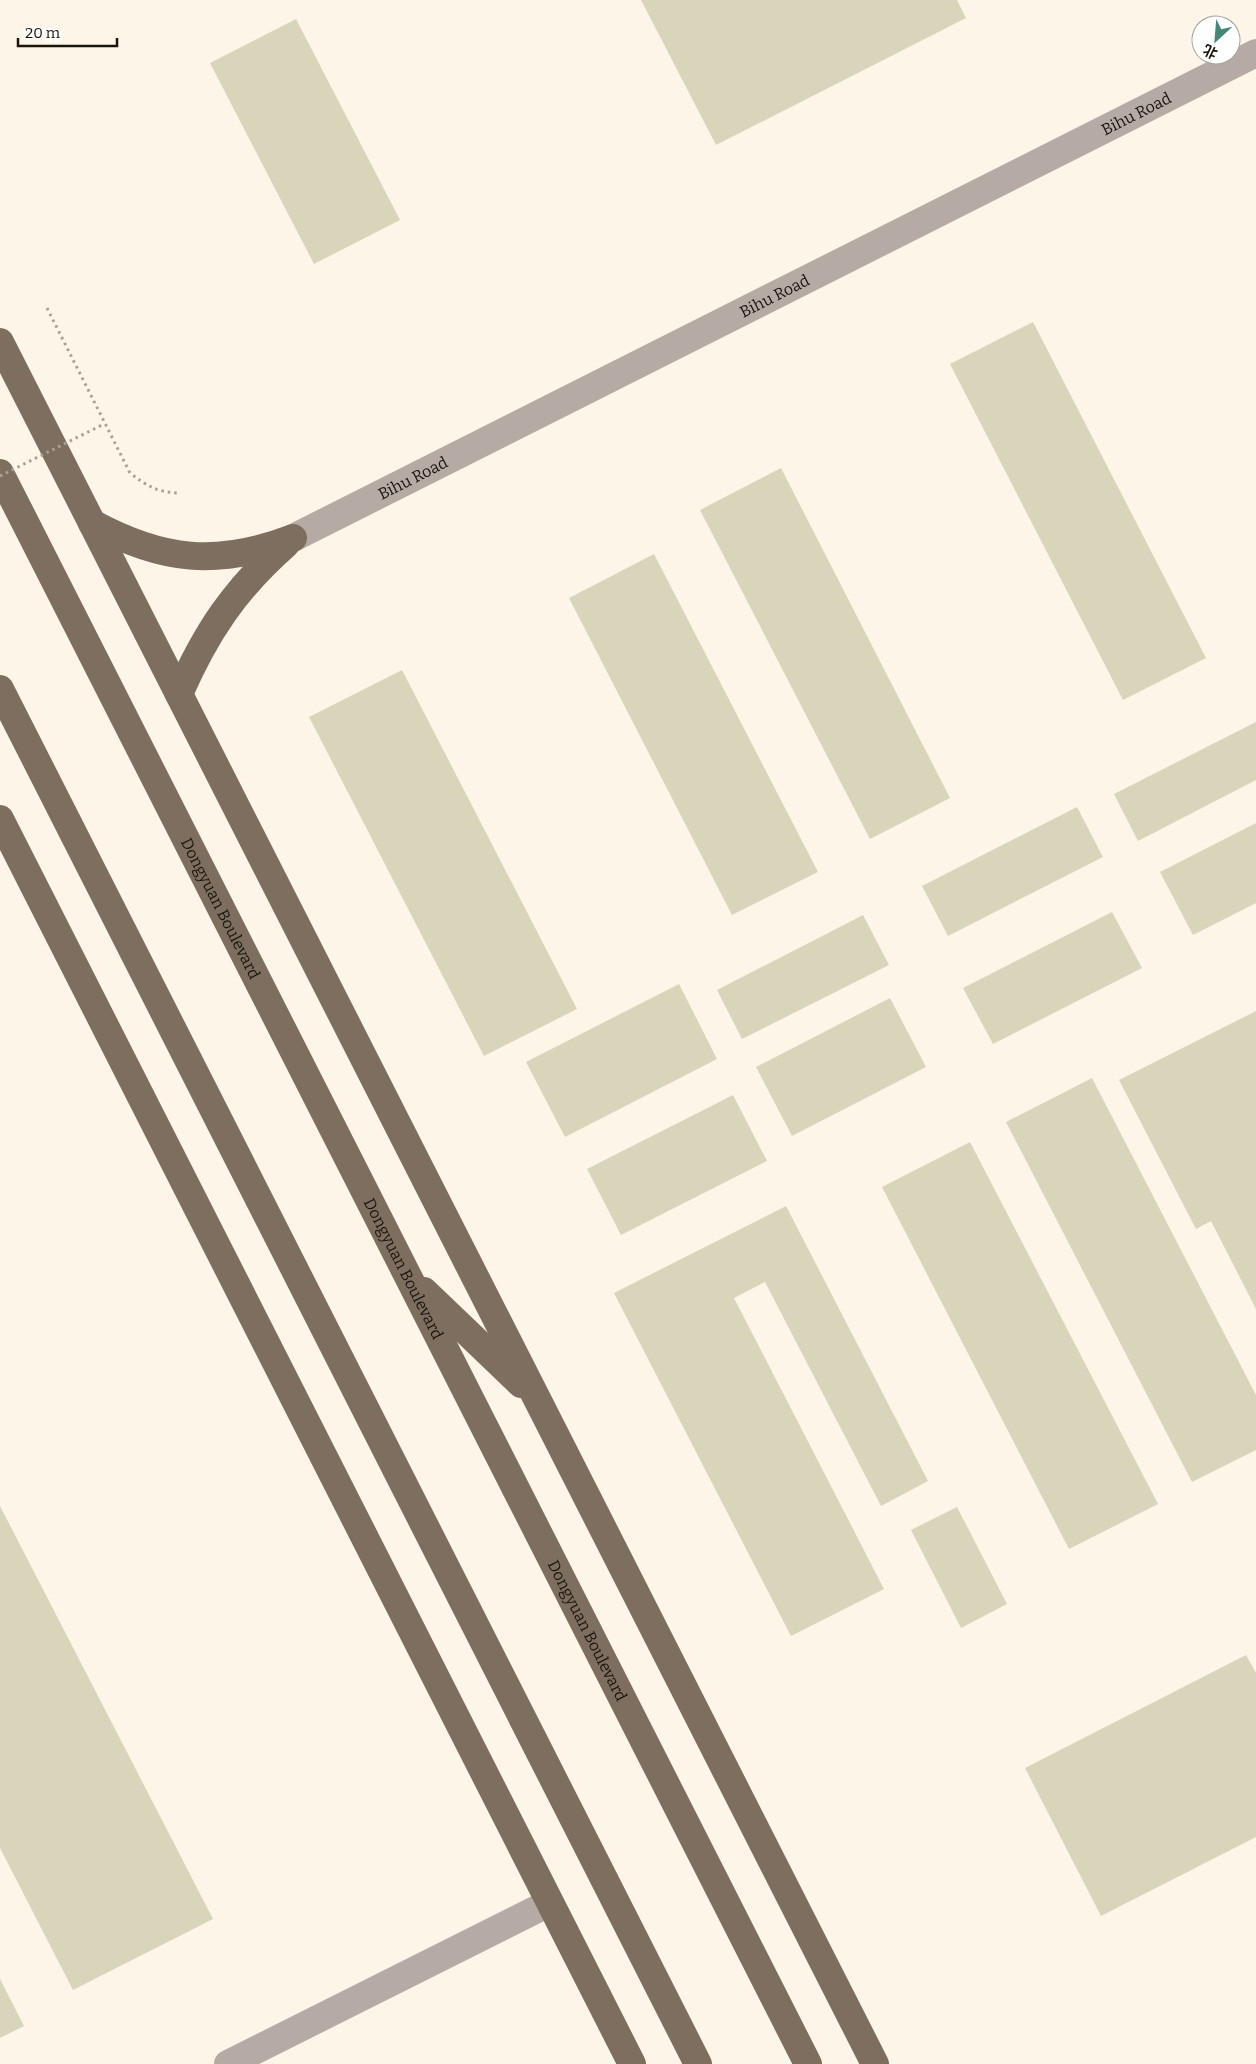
<svg xmlns="http://www.w3.org/2000/svg" width="1256" height="2064" font-family="Bitter,'Noto Sans SC',serif">
  <rect width="100%" height="100%" fill="#fdf5e7"/>
  <g fill="#d8d5bb">
    <path d="M641 0H957L966 18 716 145Z"/>
    <path d="M296 19 400 220 314 264 210 63Z"/>
    <path d="M1033 322 1206 658 1123 700 950 364Z"/>
    <path d="M781 468 950 798 870 839 700 510Z"/>
    <path d="M654 554 818 872 732 915 569 598Z"/>
    <path d="M402 670 577 1009 484 1056 309 717Z"/>
    <path d="M1256 722V780L1138 841 1114 794Z"/>
    <path d="M1077 807 1103 857 948 936 922 886Z"/>
    <path d="M1256 823V903L1193 935 1160 872Z"/>
    <path d="M1112 912 1142 968 993 1044 963 988Z"/>
    <path d="M863 915 889 965 742 1039 717 990Z"/>
    <path d="M679 984 717 1059 565 1137 526 1062Z"/>
    <path d="M890 998 926 1067 792 1136 756 1067Z"/>
    <path d="M1256 1011V1309L1211 1221 1196 1229 1119 1080Z"/>
    <path d="M1092 1078 1256 1395V1450L1192 1482 1006 1122Z"/>
    <path d="M733 1095 767 1161 621 1235 587 1169Z"/>
    <path d="M970 1142 1158 1504 1069 1549 882 1187Z"/>
    <path d="M786 1206 928 1481 881 1506 765 1282 734 1298 884 1589 791 1636 614 1293Z"/>
    <path d="M0 1506 213 1919 73 1990 0 1848Z"/>
    <path d="M957 1507 1007 1604 961 1628 911 1530Z"/>
    <path d="M1246 1655 1256 1673V1837L1101 1916 1025 1768Z"/>
    <path d="M0 1979 24 2026 0 2038Z"/>
  </g>
  <g fill="none" stroke-linecap="round" stroke-linejoin="round">
    <path stroke="#a8a195" stroke-width="3" stroke-dasharray="2.5 4" stroke-linecap="butt" d="M47 308 130 473C147 486 157 492 178 493"/>
    <path stroke="#b5aba4" stroke-width="28" d="M228 2064 549 1903"/>
    <path stroke="#b5aba4" stroke-width="28" id="s1" d="M293 538 1256 53"/>
    <g stroke="#7e6e60" stroke-width="28">
      <path d="M0 342 875 2064"/>
      <path id="s2" d="M0 473 808 2064"/>
      <path d="M92 523C162 561 217 567 293 538"/>
      <path d="M0 689 698 2064"/>
      <path d="M179 694C206 632 235 589 286 544"/>
      <path d="M0 819 632 2064"/>
      <path d="M424 1291 521 1384"/>
    </g>
    <path stroke="#a8a195" stroke-width="3" stroke-dasharray="2.5 4" stroke-linecap="butt" d="M0 476 104 424"/>
  </g>
  <g text-anchor="middle" dominant-baseline="central" stroke-width="4.5" stroke-linejoin="round" paint-order="stroke">
    <g font-size="16" fill="#19150d" stroke="#fff">
      <text stroke="none"><textPath href="#s1" startOffset="944">Bihu Road</textPath></text>
      <text stroke="none"><textPath href="#s1" startOffset="539">Bihu Road</textPath></text>
      <text stroke="none"><textPath href="#s1" startOffset="134">Bihu Road</textPath></text>
      <text stroke="none"><textPath href="#s2" startOffset="488">Dongyuan Boulevard</textPath></text>
      <text stroke="none"><textPath href="#s2" startOffset="892">Dongyuan Boulevard</textPath></text>
      <text stroke="none"><textPath href="#s2" startOffset="1298">Dongyuan Boulevard</textPath></text>
    </g>
  </g>
  <g transform="translate(1216 40) rotate(206)"><circle r="24" fill="#ffffff" stroke="#a3a19e"/>
  <path d="M0-4L9 19L0 12L-9 19Z" fill="#448779"/>
  <text y="-8" font-size="14" font-weight="bold" text-anchor="middle" fill="#19150d">北</text>
  </g>
  <path d="M18 38v8h99v-8" fill="none" stroke="#19150d" stroke-width="2.5"/>
  <text x="25" y="38" font-size="15" fill="#19150d" stroke="#ffffff" stroke-width="4" paint-order="stroke">20 m</text>
</svg>
